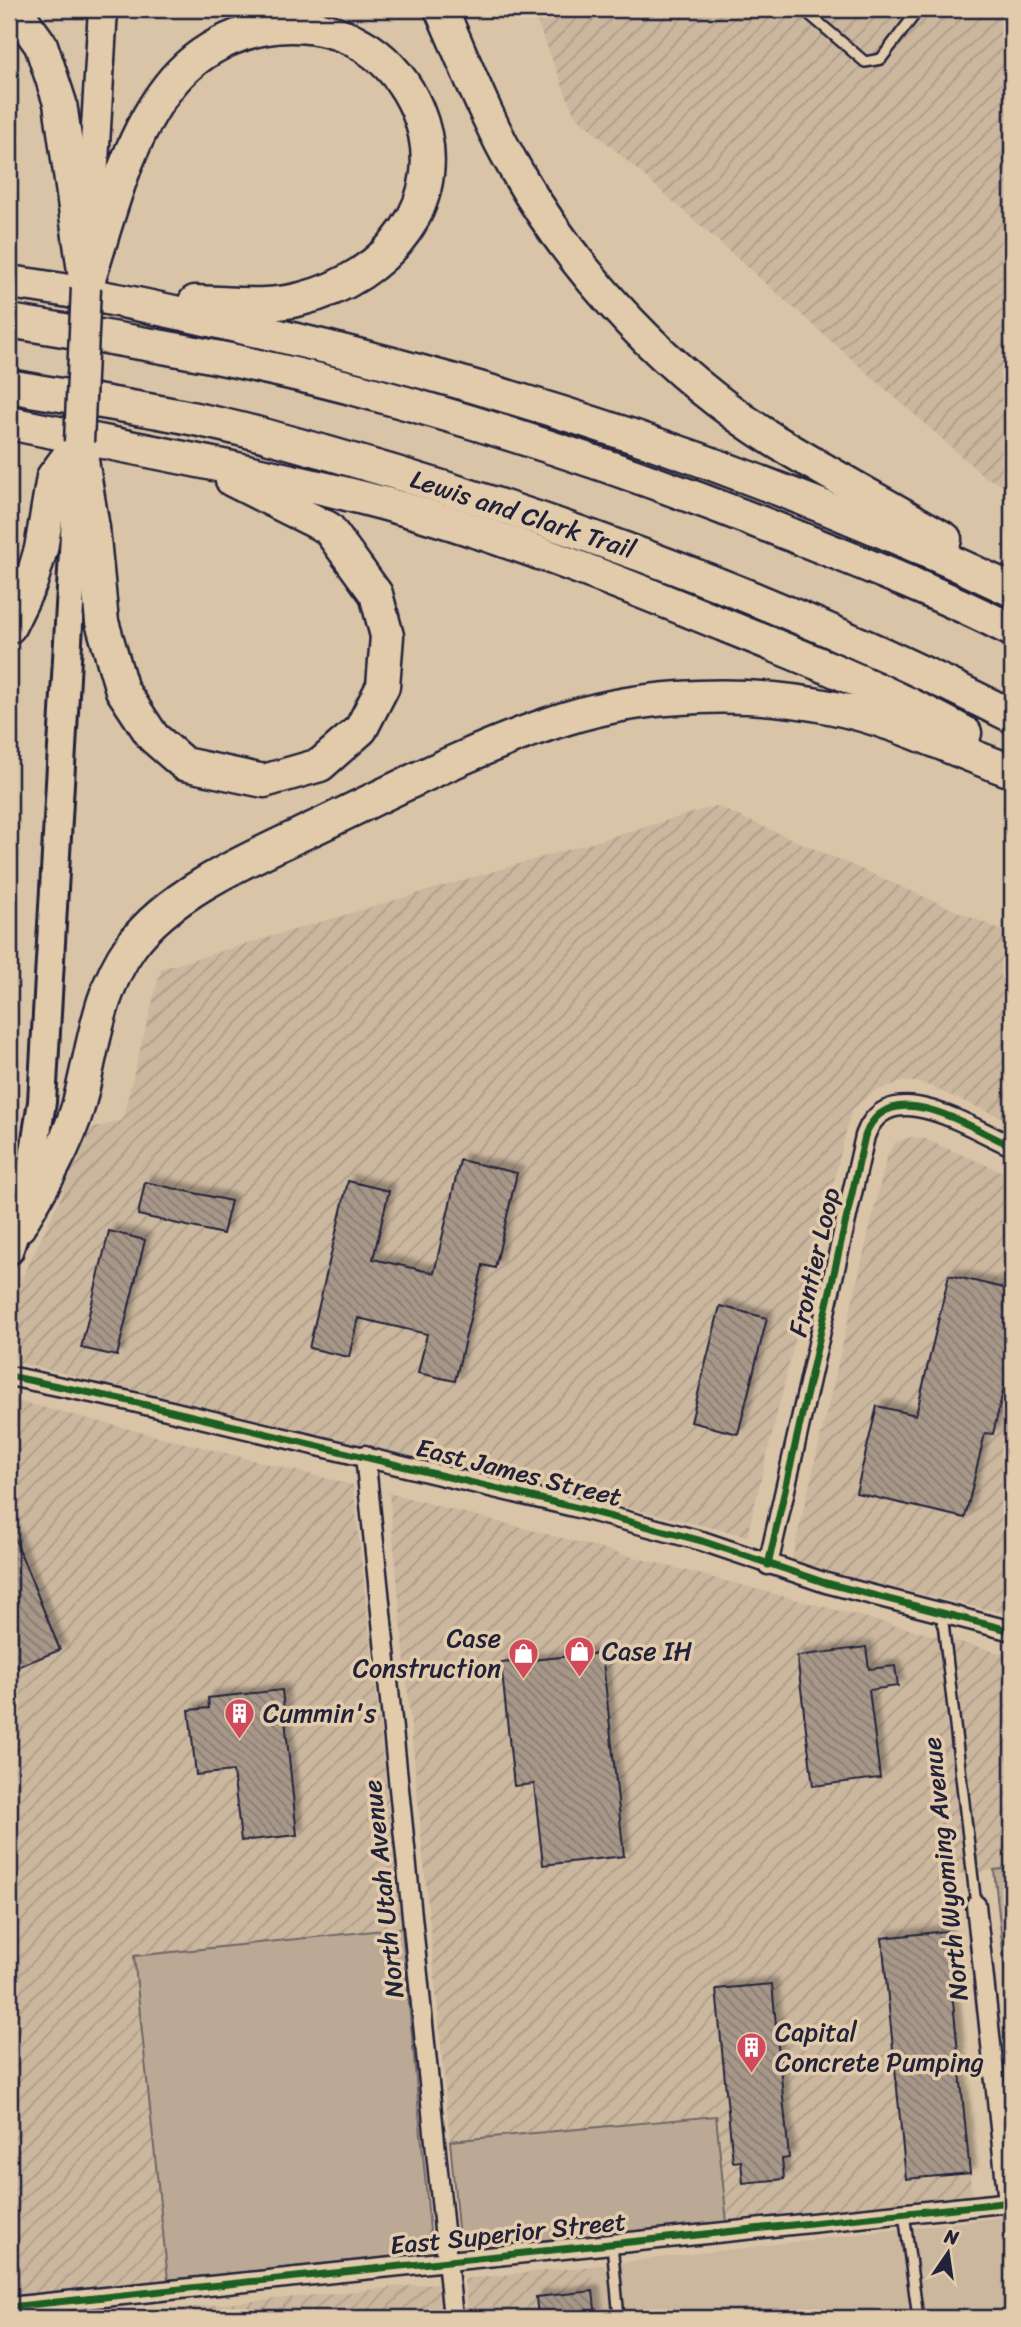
<svg xmlns="http://www.w3.org/2000/svg" width="1021" height="2327" font-family="Sriracha,sans-serif">
  <defs>
    <pattern id="industrial-furrows" width="10" height="10" patternUnits="userSpaceOnUse" patternTransform="scale(1.75)"><rect width="10" height="10" fill="#cbb69e"/><path d="M-1 1l2-2M0 10L10 0M9 11l2-2" fill="none" stroke="#ae9c89"/></pattern>
    <pattern id="building-back-hatch" width="6" height="6" patternUnits="userSpaceOnUse" patternTransform="scale(1.75)"><rect width="6" height="6" fill="#a79789"/><path d="M-1 5l2 2M0 0l6 6M5-1l2 2" fill="none" stroke="#887b71"/></pattern>
    <filter id="shadow"><feDropShadow dx="6" dy="-6" stdDeviation="2" flood-color="#0004"/></filter>
  </defs>
  <rect width="100%" height="100%" fill="#dac4a7"/>
  <filter id="ink" filterUnits="userSpaceOnUse"><feTurbulence type="fractalNoise" baseFrequency=".0143" numOctaves="2"/><feDisplacementMap in="SourceGraphic" scale="14" xChannelSelector="R" yChannelSelector="G"/><feConvolveMatrix kernelMatrix="1 2 1 2 8 2 1 2 1" color-interpolation-filters="sRGB"/></filter>
  <g filter="url(#ink)">
    <path fill="#cbb69e" d="M1012 2216V2318H598L592 2266Z"/>
    <g fill="url(#industrial-furrows)">
      <path d="M532 9H1012V490L985 477 574 114Z"/>
      <path d="M716 806 1012 935V1122L922 1083 902 1081 873 1092 851 1111 747 1536 20 1363 9 1352V1305L62 1195 75 1134 122 1120 161 969Z"/>
      <path d="M911 1137 925 1139 1012 1176V1615L806 1568 792 1559 887 1155 896 1142Z"/>
      <path d="M9 1399 353 1485 402 1928 134 1956 168 2280 9 2296Z"/>
      <path d="M389 1493 1012 1656V1868L942 1876 972 2197 727 2223 716 2116 450 2141Z"/>
      <path d="M592 2266 598 2318H468L464 2279Z"/>
      <path d="M437 2283 441 2318H83Z"/>
    </g>
    <g fill="#bca995" stroke="#6f6668" stroke-width="2">
      <path d="M1012 1868V2033L994 1870Z"/>
      <path d="M402 1928 430 2231 421 2254 168 2280 134 1956Z"/>
      <path d="M716 2116 727 2223 473 2247 459 2239 450 2141Z"/>
    </g>
    <g fill="url(#building-back-hatch)" stroke="#22223b" stroke-width="2" filter="url(#shadow)">
      <path d="M460 1160 517 1173 495 1268 483 1265 455 1381 418 1373 427 1334 358 1318 349 1357 309 1348 348 1181 389 1191 373 1259 434 1273Z"/>
      <path d="M145 1182 231 1201 223 1234 138 1215Z"/>
      <path d="M109 1231 145 1240 117 1356 81 1348Z"/>
      <path d="M949 1275 1012 1290V1353L993 1434 985 1433 965 1518 856 1493 877 1406 916 1415Z"/>
      <path d="M720 1306 767 1318 738 1434 691 1422Z"/>
      <path d="M9 1525 60 1650 9 1670Z"/>
      <path d="M866 1647 869 1669 895 1666 898 1686 869 1690 880 1778 813 1786 797 1656Z"/>
      <path d="M602 1653 624 1856 543 1865 534 1784 514 1786 501 1663Z"/>
      <path d="M282 1690 297 1835 241 1841 233 1771 196 1775 189 1710 209 1708 208 1698Z"/>
      <path d="M946 1931 970 2173 906 2179 882 1938Z"/>
      <path d="M772 1984 789 2158 782 2159 784 2179 743 2183 741 2161 733 2162 716 1989Z"/>
      <path d="M593 2291 596 2318H538L536 2297Z"/>
    </g>
    <g fill="none" stroke-linecap="round" stroke-linejoin="round">
      <defs>
        <g id="service">
          <path d="M803 9 865 62 881 59 919 9"/>
          <path d="M942 1614 976 1905"/>
          <path d="M1008 2202 1012 2249"/>
          <path d="M904 2213 918 2318"/>
          <path d="M612 2244 619 2318"/>
        </g>
        <g id="minor">
          <path d="M9 1376 125 1400 574 1507 702 1541 826 1583 1012 1631"/>
          <path d="M365 1455 453 2318"/>
          <path d="M768 1565 865 1136C888 1072 970 1128 1012 1146"/>
          <path d="M976 1905 1008 2202"/>
          <path d="M9 2307 1012 2202"/>
        </g>
        <path id="primary" d="M9 1251 26 1201 42 1102 77 482"/>
        <path id="trunk" d="M89 247 103 9"/>
        <g id="motorway">
          <path d="M15 9 41 45 60 103 85 278"/>
          <path d="M441 9C465 63 487 121 517 172 578 278 671 376 775 441 831 475 888 506 945 539"/>
          <path d="M9 282C95 293 179 313 263 332 521 391 774 476 1012 590"/>
          <path d="M86 288C108 222 124 144 168 87 234 2 372 3 417 109 455 200 387 278 301 299 267 308 230 303 195 302"/>
          <path d="M9 321C132 341 256 361 377 395 513 432 648 478 779 530 857 561 937 592 1012 630"/>
          <path d="M9 386C96 402 185 413 270 437 526 506 775 596 1012 716"/>
          <path d="M9 423C135 449 261 471 386 504 496 534 604 576 709 619 796 654 883 688 965 733"/>
          <path d="M79 442 93 528 102 622 122 690 153 737 184 764 264 781 320 765 361 729 383 686 387 636 376 594 328 528 232 480"/>
          <path d="M9 627 31 582 41 549 53 477 79 442"/>
          <path d="M9 1216 19 1226C42 1187 65 1150 78 1107 93 1053 97 993 131 946 173 888 263 853 327 822 404 785 482 745 564 719 646 693 750 690 834 708 897 721 952 750 1012 771"/>
        </g>
      </defs>
      <use href="#service" stroke="#22223b" stroke-width="14"/>
      <use href="#minor" stroke="#22223b" stroke-width="23"/>
      <use href="#primary" stroke="#22223b" stroke-width="32"/>
      <use href="#trunk" stroke="#22223b" stroke-width="33"/>
      <use href="#motorway" stroke="#22223b" stroke-width="37"/>
      <use href="#service" stroke="#e2cbab" stroke-width="9"/>
      <use href="#minor" stroke="#e2cbab" stroke-width="18"/>
      <use href="#primary" stroke="#e2cbab" stroke-width="26"/>
      <use href="#trunk" stroke="#e2cbab" stroke-width="28"/>
      <use href="#motorway" stroke="#e2cbab" stroke-width="32"/>
      <defs>
        <path id="trunk-bridge" d="M79 442 86 288"/>
      </defs>
      <use href="#trunk-bridge" stroke="#22223b" stroke-width="33" stroke-linecap="butt"/>
      <use href="#trunk-bridge" stroke="#e2cbab" stroke-width="28"/>
      <defs>
        <g id="cycleway">
          <path d="M9 1376 125 1400 574 1507 702 1541 826 1583 1012 1631"/>
          <path d="M768 1565 865 1136C888 1072 970 1128 1012 1146"/>
          <path d="M9 2307 1012 2202"/>
        </g>
      </defs>
      <use href="#cycleway" stroke="#e2cbab" stroke-width="11"/>
      <use href="#cycleway" stroke="#1b5e20" stroke-width="7"/>
    </g>
  </g>
  <defs>
    <symbol id="shop-pin" viewBox="-11 -11 22 30"><path d="M0 17L-7.5 6A9.5 9.5 0 1 1 7.5 6Z" fill="#d1495b" stroke="#e2cbab"/><path d="M-5-2.5h2.3a2.7 3.5 0 0 1 5.4 0H5L5.5 6h-11ZM-1.5-2.5h3a1.5 2.3 0 0 0-3 0Z" fill="#fff"/></symbol>
    <symbol id="building-pin" viewBox="-11 -11 22 30"><path d="M0 17L-7.5 6A9.5 9.5 0 1 1 7.5 6Z" fill="#d1495b" stroke="#e2cbab"/><path d="M-4-6H4V6H1V3H-1V6H-4ZM-2.5-4.3h1.7v1.8h-1.7ZM.8-4.3h1.7v1.8H.8ZM-2.5-1h1.7V.8h-1.7ZM.8-1h1.7V.8H.8Z" fill="#fff"/></symbol>
  </defs>
  <g fill-rule="evenodd">
    <use href="#shop-pin" x="562" y="1634" width="35" height="47"/>
    <use href="#shop-pin" x="506" y="1636" width="35" height="47"/>
    <use href="#building-pin" x="222" y="1696" width="35" height="47"/>
    <use href="#building-pin" x="734" y="2030" width="35" height="47"/>
  </g>
  <g text-anchor="middle" dominant-baseline="central" stroke-width="7" stroke-linejoin="round" paint-order="stroke">
    <g font-size="26" fill="#22223b" stroke="#e2cbab">
      <text transform="translate(523 514) rotate(18)">Lewis and Clark Trail</text>
      <text transform="translate(814 1262) rotate(-77)">Frontier Loop</text>
      <text transform="translate(519 1472) rotate(14)">East James Street</text>
      <text transform="translate(945 1869) rotate(-96)">North Wyoming Avenue</text>
      <text transform="translate(383 1889) rotate(-96)">North Utah Avenue</text>
      <text transform="translate(508 2233) rotate(-6)">East Superior Street</text>
    </g>
    <g font-size="26" fill="#22223b" stroke="#e2cbab" text-anchor="start">
      <text x="501" y="1638" text-anchor="end">Case<tspan x="501" dy="30">Construction</tspan></text>
      <text x="602" y="1651">Case IH</text>
      <text x="263" y="1713">Cummin's</text>
      <text x="775" y="2032">Capital<tspan x="775" dy="30">Concrete Pumping</tspan></text>
    </g>
  </g>
  <rect width="1021" height="2327" fill="none" stroke="#e2cbab" stroke-width="35"/>
  <rect x="18" y="18" width="986" height="2292" fill="none" stroke="#22223b" stroke-width="2.5" filter="url(#ink)"/>
  <g transform="translate(948 2253) rotate(13)" stroke="#e2cbab" stroke-width="5" paint-order="stroke">
  <path d="M0-5L12 26L0 18L-12 26Z" fill="#22223b"/>
  <text y="-10" font-size="19" font-weight="bold" text-anchor="middle" fill="#22223b">N</text>
  </g>
</svg>
